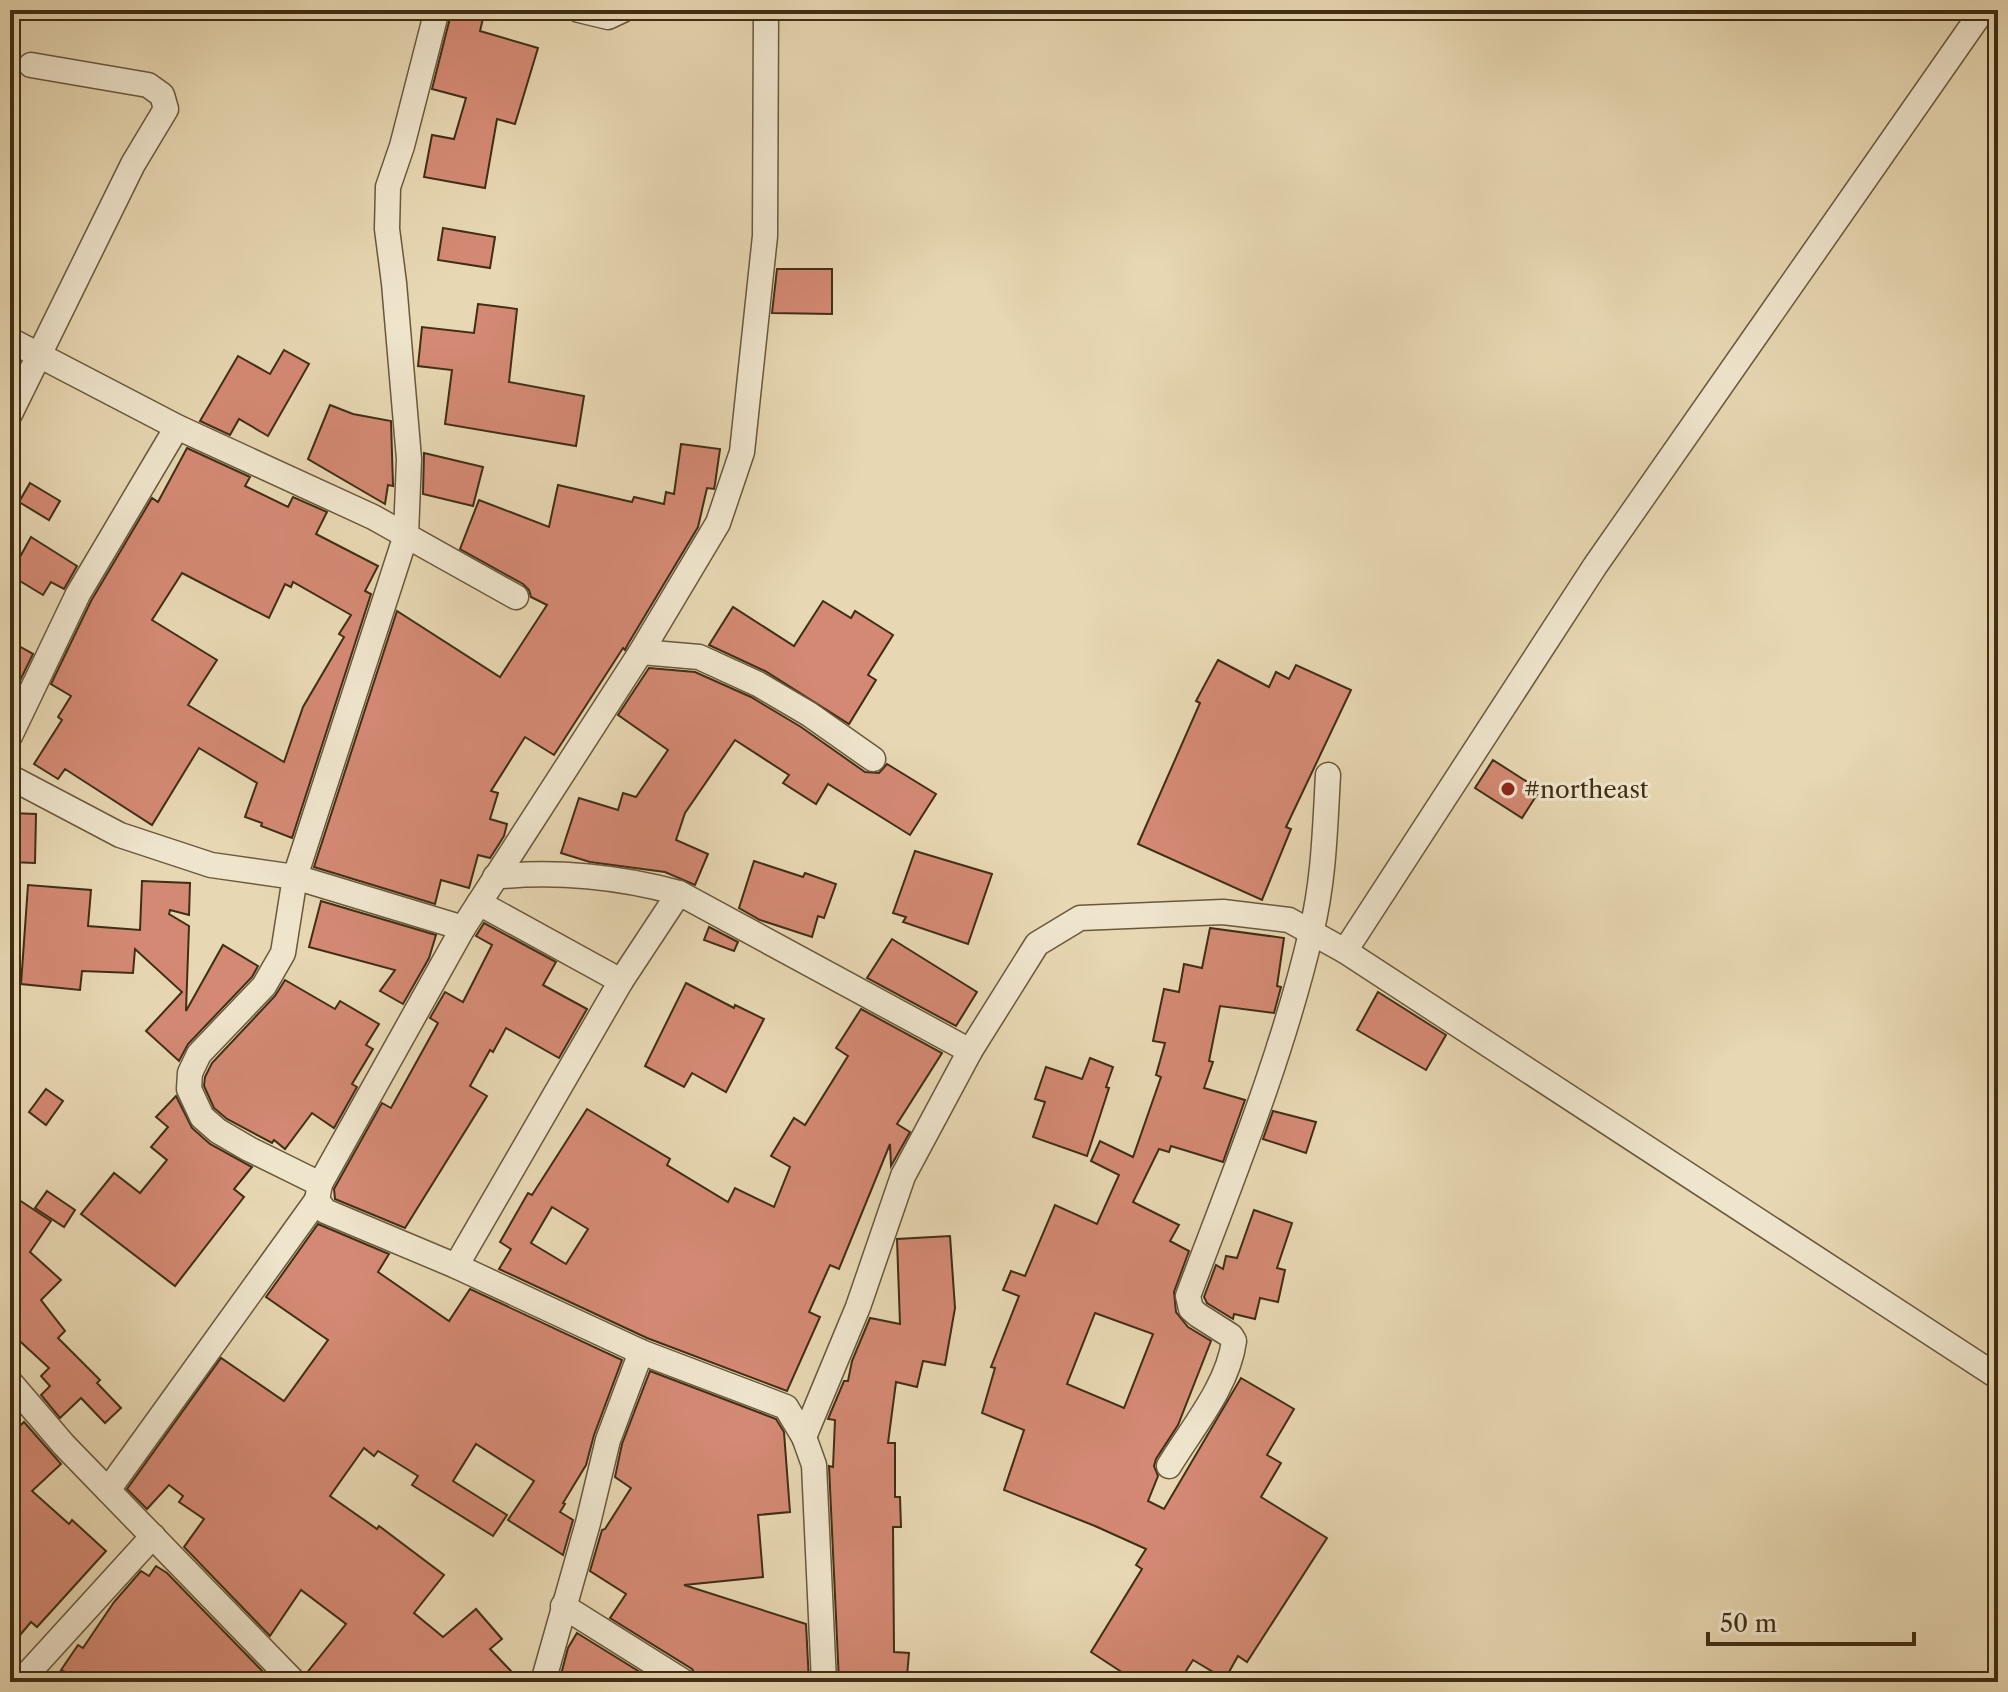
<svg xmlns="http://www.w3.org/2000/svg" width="2008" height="1692" font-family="'Libre Caslon Text',serif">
  <rect width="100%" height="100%" fill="#e7d7b2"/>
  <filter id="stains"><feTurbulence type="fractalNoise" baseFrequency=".0025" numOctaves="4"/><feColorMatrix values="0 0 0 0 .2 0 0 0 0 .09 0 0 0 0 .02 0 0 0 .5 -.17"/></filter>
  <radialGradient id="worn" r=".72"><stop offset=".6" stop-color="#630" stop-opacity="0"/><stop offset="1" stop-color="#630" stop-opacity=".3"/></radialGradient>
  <g fill="#d48974" stroke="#402e14" stroke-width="2" fill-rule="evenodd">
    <path d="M452 10H485L480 31 538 48 515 124 497 119 485 188 424 177 432 135 454 139 466 98 432 89Z"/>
    <path d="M443 228 495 237 490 268 438 260Z"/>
    <path d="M777 269H832V314L772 313Z"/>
    <path d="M478 304 517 309 509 382 584 396 576 446 445 424 452 370 418 366 422 327 474 333Z"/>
    <path d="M284 350 309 364 268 436 239 419 230 435 200 421 238 356 270 374Z"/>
    <path d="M330 405 353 414 391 421 393 486 388 485 385 504 308 459Z"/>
    <path d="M681 444 720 449 715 484 714 489 707 488 698 527 628 644 625 650 623 648 554 755 525 737 491 791 498 793 490 819 507 824 504 836 490 858 478 855 469 888 441 880 435 904 314 867 397 611 500 677 547 605 531 597 529 590 523 584 460 549 479 500 549 527 558 485 632 502 634 497 664 504 666 492 674 494Z"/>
    <path d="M187 448 250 477 245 486 288 507 293 497 327 512 316 534 378 566 365 591 371 594 292 838 261 826 262 823 245 817 257 783 199 748 152 825 65 769 58 779 34 764 62 720 58 717 71 696 51 684 91 601 152 498 158 502ZM182 573 269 618 285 584 291 587 293 582 351 615 339 634 344 637 303 707 284 762 188 705 217 660 152 620Z"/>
    <path d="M424 453 483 467 473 506 423 494Z"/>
    <path d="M30 483 60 501 49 520 19 502Z"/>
    <path d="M31 537 77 566 64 589 51 582 43 595 10 575Z"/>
    <path d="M823 601 851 618 855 611 893 635 868 675 876 680 849 724 765 671 709 645 733 607 794 646Z"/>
    <path d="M10 641 33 654 10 701Z"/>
    <path d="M1218 660 1269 687 1276 672 1289 679 1296 665 1351 690 1286 827 1291 829 1262 900 1138 844 1200 703 1196 701Z"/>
    <path d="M649 668 695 672 751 697 801 727 865 772 879 773 887 764 936 794 910 835 828 784 816 804 783 783 789 775 735 740 685 813 676 840 708 854 695 885 665 872 590 862 561 853 579 798 618 810 623 793 636 797 668 750 618 715Z"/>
    <path d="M1493 760 1540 790 1522 818 1475 788Z"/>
    <path d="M10 813 36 814 35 863 10 862Z"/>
    <path d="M915 851 992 874 968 944 903 922 906 917 893 913Z"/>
    <path d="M754 861 803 877 805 873 836 884 824 918 818 916 812 937 760 920 739 908Z"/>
    <path d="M142 881 190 883 189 915 170 910 169 914 189 926 186 1011 223 945 258 966 252 977 188 1044 179 1061 146 1031 182 992 135 949 133 973 82 971 80 990 21 984 28 885 91 890 88 926 140 930Z"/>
    <path d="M321 901 436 935 429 958 403 1004 380 991 395 970 309 947Z"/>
    <path d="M484 923 556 962 543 985 587 1009 559 1058 506 1028 493 1052 490 1050 470 1086 487 1096 405 1228 335 1199 334 1189 382 1103 391 1108 438 1023 430 1018 445 992 463 1002 492 945 476 936Z"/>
    <path d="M709 927 738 942 734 951 704 940Z"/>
    <path d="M1210 928 1284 938 1277 986 1281 987 1274 1013 1220 1006 1209 1061 1213 1062 1204 1088 1245 1100 1223 1162 1171 1146 1169 1152 1159 1149 1133 1202 1179 1225 1170 1241 1189 1251 1174 1292 1176 1312 1188 1327 1211 1341 1178 1425 1156 1459 1154 1466 1158 1476 1148 1501 1164 1509 1241 1378 1294 1409 1267 1455 1281 1463 1261 1497 1327 1538 1247 1662 1238 1656 1225 1679 1193 1660 1179 1682H1137L1091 1652 1142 1569 1136 1565 1146 1549 1095 1526 1004 1490 1024 1430 982 1413 995 1368 991 1367 1019 1296 1003 1290 1011 1271 1025 1276 1055 1205 1097 1224 1119 1175 1091 1161 1100 1141 1133 1157 1161 1077 1156 1075 1165 1043 1153 1041 1164 989 1179 992 1184 964 1202 968ZM1095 1313 1153 1334 1124 1408 1067 1384Z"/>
    <path d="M892 939 977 992 956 1026 867 978Z"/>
    <path d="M285 980 335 1009 340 1001 379 1024 366 1045 373 1049 352 1084 357 1087 334 1128 312 1113 285 1149 274 1140 272 1143 227 1119 214 1108 204 1086 205 1077 212 1063 275 996Z"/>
    <path d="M686 983 734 1008 735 1005 764 1019 726 1092 692 1073 684 1087 645 1066Z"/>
    <path d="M1378 992 1446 1035 1426 1070 1357 1030Z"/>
    <path d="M861 1009 942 1053 897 1124 910 1132 891 1166 890 1144 839 1269 830 1265 809 1312 820 1317 787 1391 647 1338 499 1269 511 1249 500 1242 528 1193 532 1195 587 1109 670 1159 667 1165 728 1202 735 1188 774 1207 790 1167 771 1156 794 1118 805 1125 848 1056 836 1048ZM552 1207 588 1229 566 1264 531 1243Z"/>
    <path d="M1090 1058 1113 1067 1106 1087 1109 1088 1087 1156 1033 1137 1045 1102 1035 1099 1046 1067 1082 1079Z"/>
    <path d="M46 1089 63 1101 46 1125 29 1112Z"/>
    <path d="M176 1096 192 1128 210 1144 252 1167 234 1189 244 1197 175 1286 81 1214 114 1173 140 1193 167 1160 151 1147 168 1127 156 1117Z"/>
    <path d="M1273 1111 1316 1122 1306 1153 1263 1139Z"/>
    <path d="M47 1191 75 1210 64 1227 35 1208Z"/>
    <path d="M10 1194 51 1221 30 1252 61 1280 41 1300 65 1331 58 1338 100 1380 97 1383 121 1408 105 1423 81 1398 60 1418 41 1395 50 1386 41 1376 49 1368 10 1332Z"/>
    <path d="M1254 1210 1292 1223 1277 1268 1285 1270 1278 1302 1260 1298 1255 1319 1234 1314 1233 1319 1207 1303 1204 1297 1216 1265 1223 1269 1226 1256 1237 1258Z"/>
    <path d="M318 1224 389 1254 378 1272 449 1321 470 1289 622 1360 594 1435 586 1465 563 1503 565 1504 560 1512 573 1520 563 1555 508 1520 534 1481 476 1444 453 1481 507 1515 493 1536 412 1485 418 1476 378 1451 374 1456 364 1448 330 1496 377 1529 379 1526 444 1575 414 1613 443 1637 476 1609 502 1639 490 1649 511 1671 499 1682H309L306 1674 346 1624 301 1590 270 1636 184 1547 204 1519 179 1502 183 1496 169 1485 147 1509 127 1489 221 1358 284 1401 328 1340 266 1297Z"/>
    <path d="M950 1236 955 1308 945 1365 923 1361 917 1387 896 1382 888 1443H895V1497H900L901 1527H893L894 1652 909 1653 907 1676 863 1673 862 1682H839L829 1466 833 1467 835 1420 828 1419 844 1381H848L852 1361 870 1318 900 1324 897 1239Z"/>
    <path d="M650 1371 776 1419 784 1432 790 1512 758 1515 763 1577 684 1585 806 1624 809 1682H699L692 1669 610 1618 626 1594 590 1571 602 1530 605 1529 631 1488 615 1477 622 1444Z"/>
    <path d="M24 1422 61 1464 32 1491 69 1524 72 1520 106 1551 37 1627 31 1622 10 1647V1435Z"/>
    <path d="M156 1566 167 1573 273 1682H58L65 1672 61 1670 78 1645 83 1648 114 1602 141 1571 149 1576Z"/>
    <path d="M577 1633 656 1682H559L568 1648Z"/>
  </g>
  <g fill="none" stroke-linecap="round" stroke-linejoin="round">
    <defs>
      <g id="minor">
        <path d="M579 10 608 17 623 10"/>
        <path d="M766 10 765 236 742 452 718 523 641 652 463 928 320 1184 317 1200 325 1211 456 1266 641 1352 786 1407 804 1437 814 1465 824 1682"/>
        <path d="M10 340 177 427 373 517 516 597"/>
        <path d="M10 414 133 164 166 109 162 95 148 85 31 65"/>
        <path d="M641 652 699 657 758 684 809 714 873 759"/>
        <path d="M10 736 78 594 177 427"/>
        <path d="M10 777 120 835 211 865 295 877 463 928"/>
        <path d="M495 877C555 870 621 877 679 893L970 1051"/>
        <path d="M479 903 621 981"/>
        <path d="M1345 951 1595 566 1983 10"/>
        <path d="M320 1184 249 1149 218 1131 202 1117 189 1089 190 1073 199 1054 264 986 283 953 295 877 406 535 409 459 394 283 387 229 388 187 402 146 437 10"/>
        <path d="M456 1266 621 981 679 893"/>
        <path d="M10 1382 64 1445 294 1682"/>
        <path d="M804 1437 858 1307 903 1176 970 1051 1037 944 1080 918 1223 912 1289 920 1345 951 1998 1377"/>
        <path d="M1169 1466C1192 1428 1228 1386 1234 1341L1231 1336 1198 1315 1191 1309 1188 1296C1233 1176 1282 1057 1311 933 1324 881 1325 828 1328 775"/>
        <path d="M108 1490 317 1200"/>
        <path d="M563 1606 684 1682"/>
        <path d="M20 1682 153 1536"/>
        <path d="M543 1682 588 1523 608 1440 641 1352"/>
      </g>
    </defs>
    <use href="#minor" stroke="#6a583c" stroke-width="27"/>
    <use href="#minor" stroke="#efe5cd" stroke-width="24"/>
  </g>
  <circle fill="#8f2418" stroke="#efe5cd" stroke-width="3" cx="1508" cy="789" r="8"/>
  <g text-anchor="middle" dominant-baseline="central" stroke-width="6" stroke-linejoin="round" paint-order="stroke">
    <g font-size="24" fill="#402e14" stroke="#efe5cd" text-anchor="start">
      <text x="1524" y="789">#northeast</text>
    </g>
  </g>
  <rect width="2008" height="1692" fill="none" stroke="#e7d7b2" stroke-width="40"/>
  <rect x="12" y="12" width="1984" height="1668" fill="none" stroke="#402e14" stroke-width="4"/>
  <rect x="20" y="20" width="1968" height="1652" fill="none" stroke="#402e14" stroke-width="2"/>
  <path d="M1708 1632v12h206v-12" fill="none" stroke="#402e14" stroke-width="4"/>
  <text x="1720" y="1632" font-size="24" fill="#402e14" stroke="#efe5cd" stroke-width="6" paint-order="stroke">50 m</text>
  <rect width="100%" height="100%" filter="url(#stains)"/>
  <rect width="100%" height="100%" fill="url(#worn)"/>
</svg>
